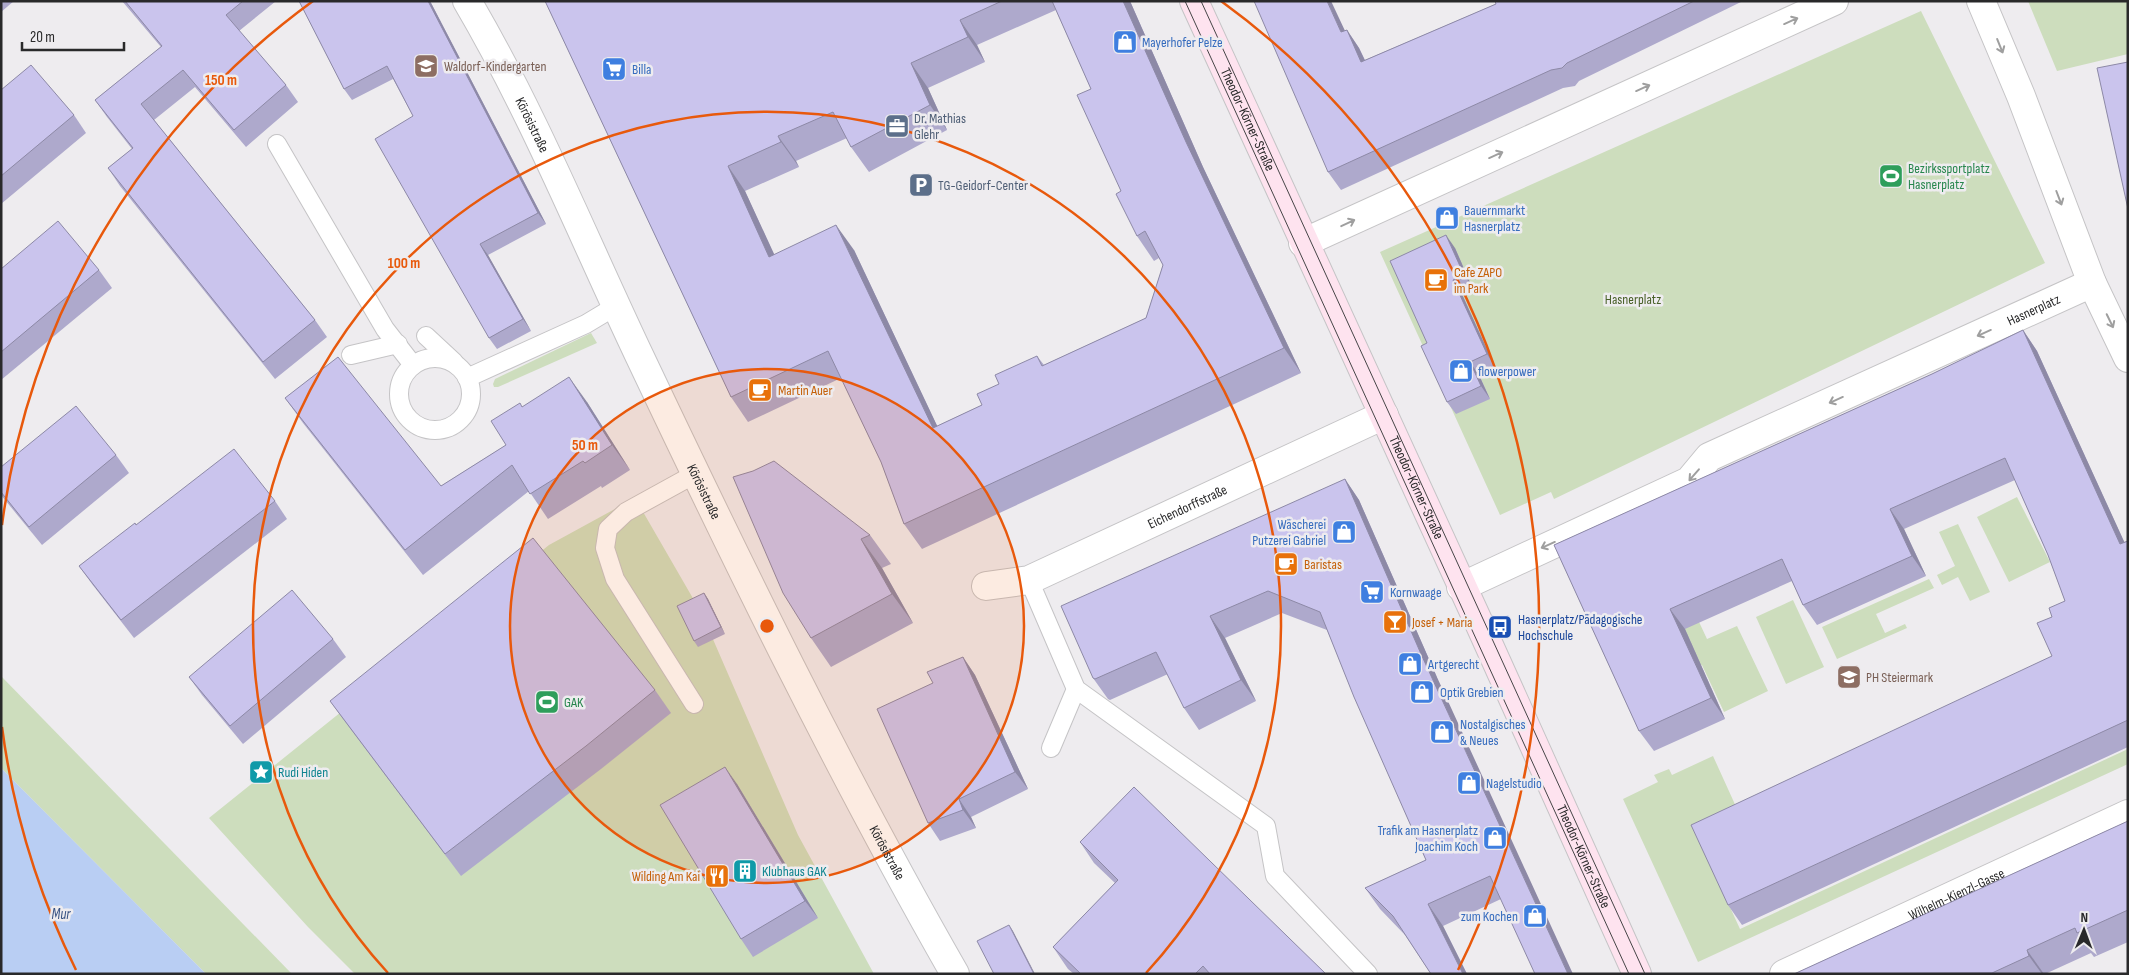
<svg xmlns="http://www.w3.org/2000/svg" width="2129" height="975" font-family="'Sofia Sans Condensed',sans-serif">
  <rect width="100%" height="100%" fill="#eeecef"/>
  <g fill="#cdddbd" fill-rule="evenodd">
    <path d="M2028 1H2128V54L2057 71Z"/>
    <path d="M1921 11 2045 263 1554 499 1551 492 1500 515 1380 252ZM1430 358 1495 367 1479 375 1490 399Z"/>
    <path d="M591 333 597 343 498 387H494L493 384 495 379Z"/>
    <path d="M2017 497 2050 562 2009 582 1977 517Z"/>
    <path d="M635 498 702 614 798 835 874 974H355L308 927 209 818 549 545Z"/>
    <path d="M1958 524 1990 592 1970 601 1958 577 1942 585 1937 575 1955 566 1939 532Z"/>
    <path d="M1929 579 1934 588 1876 614 1885 633 1905 624 1907 628 1837 659 1822 627Z"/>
    <path d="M1685 592 1707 639 1737 626 1768 691 1724 712 1702 665 1696 667 1665 600Z"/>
    <path d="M1793 600 1824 667 1786 684 1756 617Z"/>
    <path d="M1 676 292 974H206L1 768Z"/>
    <path d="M2128 749V764L1698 962 1623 799 1658 782 1654 775 1669 769 1672 775 1713 756 1743 822 1701 844 1740 929Z"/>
  </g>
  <path fill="#b9cef3" d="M1 768 206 974H1Z"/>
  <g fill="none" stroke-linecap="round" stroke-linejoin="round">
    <defs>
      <g id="service">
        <path d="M277 144 385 329 413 365"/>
        <path d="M426 336 454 362"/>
        <path d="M351 355 398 344"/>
        <circle cx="435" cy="394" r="36"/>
        <path d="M467 378 586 324 616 306"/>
        <path d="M1029 580 1076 689 1266 826 1275 876 1368 974"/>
        <path d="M694 704 615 579 605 548 608 529 626 512 695 474"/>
        <path d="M1051 748 1076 689"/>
      </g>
      <g id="minor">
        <path d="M1981 1 2021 96 2092 283 2128 358"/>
        <path d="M1303 243 1834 1"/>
        <path id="s1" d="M986 586 1029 580 1384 415"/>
        <path id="s2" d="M1461 587 1689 481 1709 457 2092 283"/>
        <path id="s3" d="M1784 974 2128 814"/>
      </g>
      <g id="tertiary">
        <path id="s4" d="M467 1C534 115 583 237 639 355 738 564 840 773 955 974"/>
      </g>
      <g id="secondary">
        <path id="s5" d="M1194 1 1479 623 1637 974"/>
      </g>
    </defs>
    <use href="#service" stroke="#c5c4c6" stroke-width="20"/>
    <use href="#minor" stroke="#c5c4c6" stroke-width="30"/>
    <use href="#tertiary" stroke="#c5c4c6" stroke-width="30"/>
    <use href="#secondary" stroke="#c5c4c6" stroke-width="30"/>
    <use href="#service" stroke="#fff" stroke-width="18"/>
    <use href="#minor" stroke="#fff" stroke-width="28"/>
    <use href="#tertiary" stroke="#fff" stroke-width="28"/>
    <use href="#secondary" stroke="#fee3ef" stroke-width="28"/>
    <g stroke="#464547" stroke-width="1">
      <path d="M1185 1 1629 974"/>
      <path d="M1201 1 1645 974"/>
    </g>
  </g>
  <g fill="#aea9cc" fill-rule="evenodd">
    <path d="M1 1H14L1 12Z"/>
    <path d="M122 1H276L239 31 286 85 298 102 246 147 195 87 154 120 315 320 327 337 275 379 120 186 108 168 132 149 107 117 95 100 161 47Z"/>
    <path d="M299 1H430L546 224 488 255 531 331 497 349 489 338 413 116 393 79 352 100 344 89Z"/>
    <path d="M545 1H1130L1203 167 1301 373 922 549 904 524 881 462 841 378 748 422 731 397ZM1056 10 1091 89 1121 191 1137 236 1154 261 1159 258 1163 265 1146 318 1044 365 1037 356 999 384 982 405 937 426 854 250 774 255 745 191 799 167 796 161 847 138 851 147 869 172 947 130 928 88 985 62 977 45Z"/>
    <path d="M1495 1H1743L1579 81 1575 86 1563 88 1341 190 1328 172 1345 31 1347 30 1359 48 1365 60 1496 4Z"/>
    <path d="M1 90 74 115 86 133 1 204Z"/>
    <path d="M1455 248 1472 287 1461 292 1495 367 1479 375 1490 399 1456 414 1447 402 1427 343Z"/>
    <path d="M1 269 99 270 112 288 1 380Z"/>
    <path d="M2023 330 2037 351 2124 542 2128 541V747L1742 925 1728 905 2052 656V617L2065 601 2048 555 2015 480 1904 529 1926 576 1817 625 1803 605 1792 581 1685 629 1725 719 1654 751 1639 731 1554 545 1932 374Z"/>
    <path d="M285 398 441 486 506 445 522 407 587 402 630 470 602 488 601 486 548 519 529 491 423 575 303 423Z"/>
    <path d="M116 455 129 473 42 545 1 495V467Z"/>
    <path d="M733 477 870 535 891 564 882 568 913 623 831 667 811 638Z"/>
    <path d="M1345 479 1359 500 1436 675 1501 899 1443 926 1467 974H1431L1405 935 1380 909 1365 888 1426 860 1327 630 1282 613 1225 638 1256 701 1199 730 1184 708 1168 674 1110 700 1108 699 1093 678Z"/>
    <path d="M275 501 287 519 134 638 92 584 79 566 136 525Z"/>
    <path d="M704 593 708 599 725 634 698 647 694 641Z"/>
    <path d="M333 639 346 657 243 744 202 695 189 677Z"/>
    <path d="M963 657 975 675 1028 789 971 817 976 828 940 841 928 823 933 683Z"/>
    <path d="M655 690 671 713 601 769 461 876 346 723 330 701Z"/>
    <path d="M737 784 818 918 753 957 741 939Z"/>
    <path d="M2128 821V942L2094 957 2091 953 2045 974H1794Z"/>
    <path d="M1080 842 1326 974H1074L1068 969 1053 947 1115 883 1094 863Z"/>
  </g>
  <g fill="#8d89a6">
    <path d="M428 1H430L546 224 538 213Z"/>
    <path d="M1123 1H1130L1203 167 1301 373 1284 348 1186 142Z"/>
    <path d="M1327 1H1331L1354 50 1341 32Z"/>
    <path d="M960 20 977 45 985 62 968 37Z"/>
    <path d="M1347 30 1359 48 1374 80 1361 62Z"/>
    <path d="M911 63 928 88 947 130 930 105Z"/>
    <path d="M778 136 796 161 799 167 781 142Z"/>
    <path d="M728 166 745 191 787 282 769 257Z"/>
    <path d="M836 225 854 250 950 453 933 428Z"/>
    <path d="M1446 235 1455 248 1472 287 1464 275Z"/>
    <path d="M480 244 488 255 531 331 523 319Z"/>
    <path d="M1453 280 1461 292 1495 367 1487 354Z"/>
    <path d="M2023 330 2037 351 2128 550 2120 544Z"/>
    <path d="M1470 362 1479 375 1490 399 1481 386Z"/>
    <path d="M569 377 587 402 630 470 612 445Z"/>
    <path d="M1345 479 1359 500 1436 675 1573 974H1568L1421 654Z"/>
    <path d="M1890 509 1904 529 1926 576 1912 556Z"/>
    <path d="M861 539 882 568 913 623 892 594Z"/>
    <path d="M704 593 708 599 725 634 721 627Z"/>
    <path d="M1670 609 1685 629 1725 719 1711 698Z"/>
    <path d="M1210 616 1225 638 1256 701 1241 680Z"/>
    <path d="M963 657 975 675 1028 789 1015 772Z"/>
    <path d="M725 767 737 784 818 918 805 901Z"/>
    <path d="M959 799 971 817 976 828 963 810Z"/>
    <path d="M1428 904 1443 926 1467 974H1463Z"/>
    <path d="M1009 925 1013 931 1035 974H1034Z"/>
    <path d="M2027 950 2044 974H2042L2029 956Z"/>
  </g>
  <g fill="#cac4ed" stroke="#8d89a6">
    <path d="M125 1H243L226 15 286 85 234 130 183 70 141 104 315 320 263 362 108 168 133 148 95 100 162 46Z"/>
    <path d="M299 1H428L538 213 480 244 523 319 489 338 375 139 413 116 387 66 344 89Z"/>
    <path d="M545 1H1002L960 20 968 37 911 63 930 105 851 147 833 112 778 136 781 142 728 166 769 257 836 225 933 428 982 405 977 394 999 384 995 375 1037 356 1042 366 1146 318 1163 265 1145 231 1137 236 1116 194 1121 191 1077 95 1091 89 1052 1H1123L1186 142 1284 348 904 524 881 462 828 351 731 397Z"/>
    <path d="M1254 1H1327L1341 32 1347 30 1361 62 1496 4 1495 1H1694L1567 63 1562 68 1551 70 1328 172Z"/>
    <path d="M2128 62V209L2097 68Z"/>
    <path d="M31 65 74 115 1 176V90Z"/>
    <path d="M58 221 99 270 1 352V269Z"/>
    <path d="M1446 235 1464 275 1453 280 1487 354 1470 362 1481 386 1447 402 1421 346 1427 343 1390 261Z"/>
    <path d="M2023 330 2120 544 2128 541V720L1728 905 1691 825 2052 656 2037 623 2052 617 2049 608 2065 601 2048 555 2005 458 1890 509 1912 556 1803 605 1782 559 1670 609 1711 698 1639 731 1554 545 1932 374Z"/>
    <path d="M338 357 441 486 506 445 491 421 520 403 522 407 569 377 612 445 585 463 583 461 530 494 512 465 405 550 285 398Z"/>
    <path d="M76 406 116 455 29 527 1 492V467Z"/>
    <path d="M234 449 275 501 121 620 79 566 135 523 136 525Z"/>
    <path d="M774 461 870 535 861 539 892 594 811 638 783 593 733 477 753 471Z"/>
    <path d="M1345 479 1421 654 1568 974H1535L1490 876 1428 904 1463 974H1431L1393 916 1365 888 1426 860 1354 697 1320 612 1268 591 1210 616 1241 680 1184 708 1156 652 1095 679 1093 678 1061 606Z"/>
    <path d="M533 538 655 690 586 746 445 854 330 701Z"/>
    <path d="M292 590 333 639 230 726 189 677Z"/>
    <path d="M704 593 721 627 694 641 677 606Z"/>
    <path d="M963 657 1015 772 959 799 963 810 928 823 877 709 933 683 927 672Z"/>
    <path d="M725 767 805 901 741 939 660 805Z"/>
    <path d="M1134 787 1326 974H1210L1203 966 1195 974H1081L1053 947 1118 880 1080 842Z"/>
    <path d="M2128 821V910L2077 933 2075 928 2027 950 2029 956 1992 973 1794 974Z"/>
    <path d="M1009 925 1034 974H994L977 941Z"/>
  </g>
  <defs><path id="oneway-shaft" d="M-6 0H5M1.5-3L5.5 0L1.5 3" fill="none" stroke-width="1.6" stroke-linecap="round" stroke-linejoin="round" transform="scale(1.25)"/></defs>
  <g stroke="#9f9f9f">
    <use href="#oneway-shaft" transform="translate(1791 21) rotate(-24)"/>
    <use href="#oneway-shaft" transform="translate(2000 46) rotate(68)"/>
    <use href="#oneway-shaft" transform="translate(1643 88) rotate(-24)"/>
    <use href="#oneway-shaft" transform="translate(1496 155) rotate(-24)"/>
    <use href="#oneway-shaft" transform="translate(2059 198) rotate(69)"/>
    <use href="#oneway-shaft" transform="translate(1348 223) rotate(-25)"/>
    <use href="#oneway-shaft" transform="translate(2110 321) rotate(64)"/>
    <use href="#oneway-shaft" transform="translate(1984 333) rotate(156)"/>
    <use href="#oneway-shaft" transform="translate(1836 400) rotate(156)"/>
    <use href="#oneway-shaft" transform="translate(1694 475) rotate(131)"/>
    <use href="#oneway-shaft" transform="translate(1548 545) rotate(156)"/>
  </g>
  <circle cx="767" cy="626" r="257" fill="#e8590c" fill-opacity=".12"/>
  <g fill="none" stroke="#e8590c" stroke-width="2.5">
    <circle cx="767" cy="626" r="257"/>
    <path d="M388 973A514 514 0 1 1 1146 973"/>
    <path d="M76 970A772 772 0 0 1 2 727M2 525A772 772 0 0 1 313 1M1221 1A772 772 0 0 1 1458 970"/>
  </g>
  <defs>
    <symbol id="shop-square" viewBox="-11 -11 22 22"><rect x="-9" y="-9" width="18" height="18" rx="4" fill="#3f7fe0" stroke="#eeecef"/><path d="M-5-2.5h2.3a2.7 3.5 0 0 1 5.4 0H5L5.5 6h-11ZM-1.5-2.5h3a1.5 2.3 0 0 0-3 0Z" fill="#fff"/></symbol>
    <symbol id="school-square" viewBox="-11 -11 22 22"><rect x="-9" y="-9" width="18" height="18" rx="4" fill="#8d6e63" stroke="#eeecef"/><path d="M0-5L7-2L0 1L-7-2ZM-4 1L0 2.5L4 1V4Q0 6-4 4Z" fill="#fff"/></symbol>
    <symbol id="supermarket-square" viewBox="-11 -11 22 22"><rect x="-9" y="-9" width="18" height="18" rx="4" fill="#3f7fe0" stroke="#eeecef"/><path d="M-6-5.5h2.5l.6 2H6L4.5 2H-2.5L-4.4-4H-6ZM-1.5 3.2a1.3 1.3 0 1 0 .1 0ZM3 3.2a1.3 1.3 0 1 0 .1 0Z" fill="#fff"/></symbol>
    <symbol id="office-square" viewBox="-11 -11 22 22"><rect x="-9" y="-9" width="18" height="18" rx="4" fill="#5c6f8a" stroke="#eeecef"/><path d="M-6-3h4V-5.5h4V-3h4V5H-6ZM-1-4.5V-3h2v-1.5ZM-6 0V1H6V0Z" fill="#fff"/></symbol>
    <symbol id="stadium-square" viewBox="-11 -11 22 22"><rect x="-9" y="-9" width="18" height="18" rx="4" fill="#2e9e5b" stroke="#eeecef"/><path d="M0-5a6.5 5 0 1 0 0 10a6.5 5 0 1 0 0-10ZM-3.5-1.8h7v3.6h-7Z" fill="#fff"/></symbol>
    <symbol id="parking-square" viewBox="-11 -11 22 22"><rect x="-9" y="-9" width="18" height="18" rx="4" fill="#5c6f8a" stroke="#eeecef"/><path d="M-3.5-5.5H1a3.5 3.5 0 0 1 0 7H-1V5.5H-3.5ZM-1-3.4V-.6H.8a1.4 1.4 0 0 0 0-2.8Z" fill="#fff"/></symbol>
    <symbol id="cafe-square" viewBox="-11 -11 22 22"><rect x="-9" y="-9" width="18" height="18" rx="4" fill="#e8710a" stroke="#eeecef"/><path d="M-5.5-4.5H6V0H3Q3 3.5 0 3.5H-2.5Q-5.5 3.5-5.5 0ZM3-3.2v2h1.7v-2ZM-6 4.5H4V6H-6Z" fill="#fff"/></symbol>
    <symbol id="bar-square" viewBox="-11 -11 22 22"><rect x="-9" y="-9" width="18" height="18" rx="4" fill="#e8710a" stroke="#eeecef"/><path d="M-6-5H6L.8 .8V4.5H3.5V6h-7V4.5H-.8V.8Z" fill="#fff"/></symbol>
    <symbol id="bus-square" viewBox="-11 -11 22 22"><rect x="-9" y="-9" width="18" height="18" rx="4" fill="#1a4fb4" stroke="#eeecef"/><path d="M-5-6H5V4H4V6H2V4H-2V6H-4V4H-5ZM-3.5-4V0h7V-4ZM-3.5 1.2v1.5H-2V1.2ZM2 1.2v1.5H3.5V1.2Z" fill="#fff"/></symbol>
    <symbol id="sight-square" viewBox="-11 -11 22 22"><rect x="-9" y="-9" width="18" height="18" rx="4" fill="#0f9aa8" stroke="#eeecef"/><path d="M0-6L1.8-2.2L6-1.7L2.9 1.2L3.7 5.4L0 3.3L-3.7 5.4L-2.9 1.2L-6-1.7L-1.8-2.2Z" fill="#fff"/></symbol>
    <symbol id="building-square" viewBox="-11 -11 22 22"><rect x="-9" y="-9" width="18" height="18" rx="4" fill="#0f9aa8" stroke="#eeecef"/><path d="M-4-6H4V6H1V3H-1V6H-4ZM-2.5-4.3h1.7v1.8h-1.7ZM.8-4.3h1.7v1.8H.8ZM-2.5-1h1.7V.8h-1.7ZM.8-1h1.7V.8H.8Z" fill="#fff"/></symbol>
    <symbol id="restaurant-square" viewBox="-11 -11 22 22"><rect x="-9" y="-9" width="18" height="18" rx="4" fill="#e8710a" stroke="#eeecef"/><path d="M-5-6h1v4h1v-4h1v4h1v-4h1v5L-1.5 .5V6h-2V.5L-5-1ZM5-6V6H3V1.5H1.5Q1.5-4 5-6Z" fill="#fff"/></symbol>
  </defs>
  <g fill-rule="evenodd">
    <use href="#shop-square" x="1111" y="28" width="28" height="28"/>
    <use href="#school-square" x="412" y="52" width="28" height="28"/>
    <use href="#supermarket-square" x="600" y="55" width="28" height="28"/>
    <use href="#office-square" x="883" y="112" width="28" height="28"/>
    <use href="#stadium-square" x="1877" y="162" width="28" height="28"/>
    <use href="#parking-square" x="907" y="171" width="28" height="28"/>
    <use href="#shop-square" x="1433" y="204" width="28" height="28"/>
    <use href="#cafe-square" x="1422" y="266" width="28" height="28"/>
    <use href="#shop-square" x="1447" y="357" width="28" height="28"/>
    <use href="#cafe-square" x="746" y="376" width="28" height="28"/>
    <use href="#shop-square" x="1330" y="518" width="28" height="28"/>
    <use href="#cafe-square" x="1272" y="550" width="28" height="28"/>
    <use href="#supermarket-square" x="1358" y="578" width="28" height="28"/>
    <use href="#bar-square" x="1381" y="608" width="28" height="28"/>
    <use href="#bus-square" x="1486" y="613" width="28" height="28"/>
    <use href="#shop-square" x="1396" y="650" width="28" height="28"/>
    <use href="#school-square" x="1835" y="663" width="28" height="28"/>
    <use href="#shop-square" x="1408" y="678" width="28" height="28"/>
    <use href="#stadium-square" x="533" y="688" width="28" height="28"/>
    <use href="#shop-square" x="1428" y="718" width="28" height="28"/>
    <use href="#sight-square" x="247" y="758" width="28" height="28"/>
    <use href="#shop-square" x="1455" y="769" width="28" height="28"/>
    <use href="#shop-square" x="1481" y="824" width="28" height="28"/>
    <use href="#building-square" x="731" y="857" width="28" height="28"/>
    <use href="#restaurant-square" x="703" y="862" width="28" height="28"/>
    <use href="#shop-square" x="1521" y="902" width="28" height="28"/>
  </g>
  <g text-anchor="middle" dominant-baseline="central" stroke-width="5" stroke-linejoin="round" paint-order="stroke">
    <g font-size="14" fill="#366cbe" stroke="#eeecef" text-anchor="start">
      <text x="1142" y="42">Mayerhofer Pelze</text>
      <text x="632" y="69">Billa</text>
      <text x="1464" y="210">Bauernmarkt<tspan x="1464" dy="16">Hasnerplatz</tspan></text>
      <text x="1478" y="371">flowerpower</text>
      <text x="1326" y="524" text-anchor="end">Wäscherei<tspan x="1326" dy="16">Putzerei Gabriel</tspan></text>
      <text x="1390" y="592">Kornwaage</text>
      <text x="1428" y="664">Artgerecht</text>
      <text x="1440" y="692">Optik Grebien</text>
      <text x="1460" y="724">Nostalgisches<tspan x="1460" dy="16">&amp; Neues</tspan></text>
      <text x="1486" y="783">Nagelstudio</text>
      <text x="1478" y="830" text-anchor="end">Trafik am Hasnerplatz<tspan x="1478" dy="16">Joachim Koch</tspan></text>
      <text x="1518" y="916" text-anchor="end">zum Kochen</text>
    </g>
    <g font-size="14" fill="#785e54" stroke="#eeecef" text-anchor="start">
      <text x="444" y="66">Waldorf-Kindergarten</text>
      <text x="1866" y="677">PH Steiermark</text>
    </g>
    <g font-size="14" fill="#4e5e75" stroke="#eeecef" text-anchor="start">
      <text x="914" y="118">Dr. Mathias<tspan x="914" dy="16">Glehr</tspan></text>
      <text x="938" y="185">TG-Geidorf-Center</text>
    </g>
    <g font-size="14" fill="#29292a" stroke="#eeecef">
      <text stroke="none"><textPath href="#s5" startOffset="130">Theodor-Körner-Straße</textPath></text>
      <text stroke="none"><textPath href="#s4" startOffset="140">Körösistraße</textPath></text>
      <text stroke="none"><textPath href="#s2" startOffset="639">Hasnerplatz</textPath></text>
      <text stroke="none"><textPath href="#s5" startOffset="535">Theodor-Körner-Straße</textPath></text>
      <text stroke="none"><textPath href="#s4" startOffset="545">Körösistraße</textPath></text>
      <text stroke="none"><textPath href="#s1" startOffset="218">Eichendorffstraße</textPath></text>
      <text stroke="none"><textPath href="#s4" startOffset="950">Körösistraße</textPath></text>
      <text stroke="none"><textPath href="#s5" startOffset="940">Theodor-Körner-Straße</textPath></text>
      <text stroke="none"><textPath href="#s3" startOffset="190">Wilhelm-Kienzl-Gasse</textPath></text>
    </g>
    <g font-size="14" fill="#27864d" stroke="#eeecef" text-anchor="start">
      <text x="1908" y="168">Bezirkssportplatz<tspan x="1908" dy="16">Hasnerplatz</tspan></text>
      <text x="564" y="702">GAK</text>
    </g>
    <g font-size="14" fill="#c56008" stroke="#eeecef" text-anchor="start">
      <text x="1454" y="272">Cafe ZAPO<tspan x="1454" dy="16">im Park</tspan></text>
      <text x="778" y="390">Martin Auer</text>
      <text x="1304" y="564">Baristas</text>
      <text x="1412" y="622">Josef + Maria</text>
      <text x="700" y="876" text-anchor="end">Wilding Am Kai</text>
    </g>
    <g font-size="14" fill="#475f26" stroke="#eeecef">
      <text x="1633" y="299">Hasnerplatz</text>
    </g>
    <g font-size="14" fill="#164399" stroke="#eeecef" text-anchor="start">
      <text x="1518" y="619">Hasnerplatz/Pädagogische<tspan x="1518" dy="16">Hochschule</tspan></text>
    </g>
    <g font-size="14" fill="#0d838f" stroke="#eeecef" text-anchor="start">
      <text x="278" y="772">Rudi Hiden</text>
      <text x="762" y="871">Klubhaus GAK</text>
    </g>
    <g font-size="15" font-style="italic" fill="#385384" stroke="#eeecef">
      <text x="61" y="914">Mur</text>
    </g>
  </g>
  <circle cx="767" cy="626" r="8" fill="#e8590c" stroke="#eeecef" stroke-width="2.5"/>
  <g font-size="15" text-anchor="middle" font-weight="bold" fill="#e8590c" stroke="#eeecef" stroke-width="5" stroke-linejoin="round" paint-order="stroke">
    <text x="221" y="85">150 m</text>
    <text x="404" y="268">100 m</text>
    <text x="585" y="450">50 m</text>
  </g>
  <rect width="2129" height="975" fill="none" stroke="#29292a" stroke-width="5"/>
  <g transform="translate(2084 930) rotate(1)" stroke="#eeecef" stroke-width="4" paint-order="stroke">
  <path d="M0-4L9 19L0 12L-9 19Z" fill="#29292a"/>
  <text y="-8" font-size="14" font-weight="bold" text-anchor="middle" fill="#29292a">N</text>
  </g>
  <path d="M22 42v8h102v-8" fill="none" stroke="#29292a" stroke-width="2.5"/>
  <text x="30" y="42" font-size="15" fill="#29292a" stroke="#eeecef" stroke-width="4" paint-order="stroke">20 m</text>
</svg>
